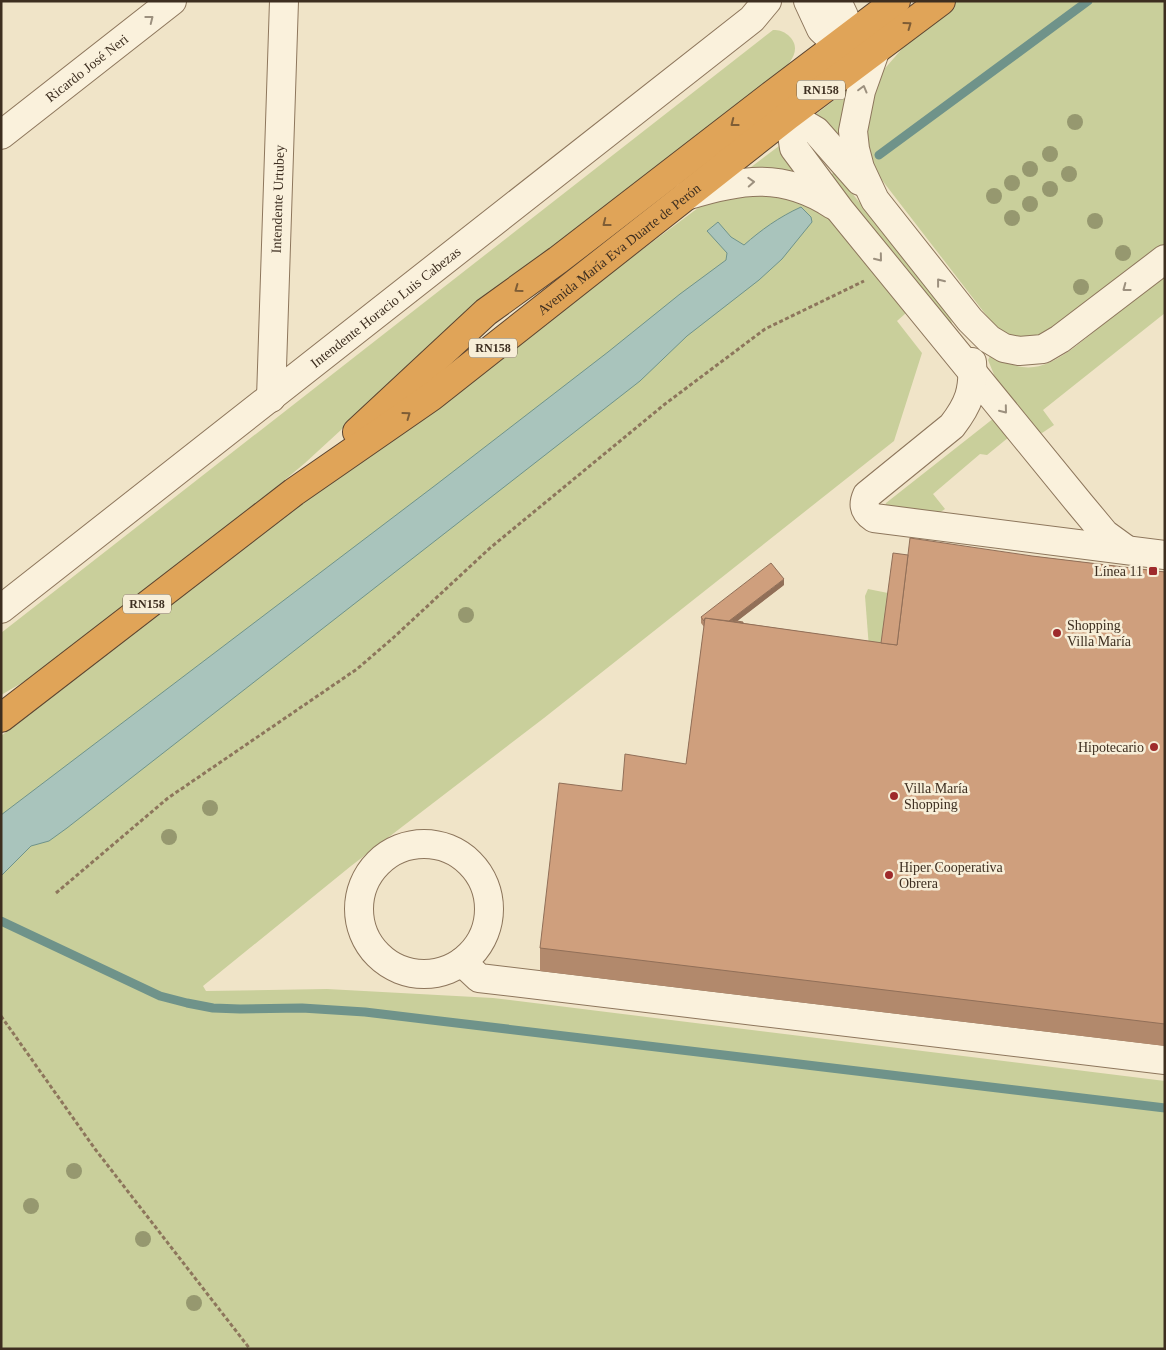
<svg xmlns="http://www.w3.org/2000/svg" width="1166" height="1350" font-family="Georgia,serif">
  <rect width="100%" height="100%" fill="#f0e4c8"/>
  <g fill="#c9cf9b">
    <path d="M957 1H1165V244L1063 324 1028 343 1003 335 993 324 868 162 862 134 880 74 908 42Z"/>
    <path d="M773 30C779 30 783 31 788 35 803 48 791 63 779 73L427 351 305 463 274 489 39 673 1 695V633Z"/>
    <path d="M856 83 847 149 815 115Z"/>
    <path d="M779 146 808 182 742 174Z"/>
    <path d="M834 172 837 174 950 317 952 323 949 325 832 179 831 175Z"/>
    <path d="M779 191 828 216 906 313 897 321 922 353 894 441 544 718 351 866 203 986 206 991 327 989 493 998 1165 1081V1349H1V736L331 481 702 205 713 200Z"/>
    <path d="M1165 274V313L1043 410 1054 425 1042 433 1039 432 997 382 988 360 990 356 994 355C1005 363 1020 369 1034 367 1059 364 1088 336 1108 320 1127 305 1146 290 1165 274Z"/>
    <path d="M994 418 1009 437 987 455 980 454 933 494 945 509 939 513 885 506 886 503Z"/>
    <path d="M868 589 888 593 880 650 869 648 865 596Z"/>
  </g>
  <path fill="#a9c4bc" stroke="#6f938a" d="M801 207 811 217 812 222 782 259 759 280 687 336 640 381 67 828 49 841 31 846 1 876V815L437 484 608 352 680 294 726 260 727 253 707 231 718 222 731 237 744 245C761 230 779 217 801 207Z"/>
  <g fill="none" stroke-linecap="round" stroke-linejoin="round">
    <g stroke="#6f938a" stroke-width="9">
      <path d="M879 155 1088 1"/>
      <path d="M1 921 160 996 187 1003 213 1008 240 1009 302 1008 365 1012 1165 1108"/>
    </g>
    <defs>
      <g id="minor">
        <path d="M808 1 821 29 838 45"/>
        <path d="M837 1 844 16 838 45"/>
        <path d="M876 49 861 91 853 131 855 149 860 168 875 200 970 320 989 339 1004 348 1019 351 1043 349 1060 339 1165 259"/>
        <path d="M781 104 789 115 816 131 860 181"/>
        <path d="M789 115 794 148 840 210 1080 504 1105 534 1127 550"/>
        <path id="s1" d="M1 135 172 1"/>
        <path d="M686 196C740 179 783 172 833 205"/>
        <path d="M972 362C974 390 969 404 952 426L867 495C862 506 865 512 874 518L1165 555"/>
        <path id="s2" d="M271 398 284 1"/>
        <path id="s3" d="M1 609 752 19 767 1"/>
        <circle cx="424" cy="909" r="65"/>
        <path d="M462 962 479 978 1165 1060"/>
      </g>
      <g id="highway">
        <path d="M357 432 486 312 558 260 773 94 896 1"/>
        <path id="s4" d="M1 718 294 492 431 397 789 115 941 1"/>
      </g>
    </defs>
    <use href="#minor" stroke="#8d765c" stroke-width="30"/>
    <use href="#highway" stroke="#5b4430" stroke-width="30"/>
    <g stroke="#8d765c" stroke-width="3" stroke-dasharray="4 2.5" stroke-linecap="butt">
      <path d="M56 893 168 798 357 669 393 638 490 548 665 404 765 329 864 281"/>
      <path d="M1 1016 95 1149 250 1349"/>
    </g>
    <use href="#minor" stroke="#faf1dc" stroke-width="28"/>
    <use href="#highway" stroke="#e0a458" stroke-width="28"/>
  </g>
  <g fill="#96986f">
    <circle cx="1075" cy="122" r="8"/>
    <circle cx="1050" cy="154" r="8"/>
    <circle cx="1030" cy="169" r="8"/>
    <circle cx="1069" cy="174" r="8"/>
    <circle cx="1012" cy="183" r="8"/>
    <circle cx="1050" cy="189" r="8"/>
    <circle cx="994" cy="196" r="8"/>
    <circle cx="1030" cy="204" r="8"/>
    <circle cx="1012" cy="218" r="8"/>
    <circle cx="1095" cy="221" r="8"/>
    <circle cx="1123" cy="253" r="8"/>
    <circle cx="1081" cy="287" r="8"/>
    <circle cx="466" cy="615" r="8"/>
    <circle cx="210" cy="808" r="8"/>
    <circle cx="169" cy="837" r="8"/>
    <circle cx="74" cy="1171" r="8"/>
    <circle cx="31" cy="1206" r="8"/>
    <circle cx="143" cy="1239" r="8"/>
    <circle cx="194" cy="1303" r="8"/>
  </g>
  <path fill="#b2896c" d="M908 555 1032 556 1165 572V1046L540 971V948L622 791 686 764 704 627 701 623V617L784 585 737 621 743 623 881 643Z"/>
  <path fill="#916f58" d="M784 579V585L714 639V633Z"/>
  <g fill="#cf9f7d" stroke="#916f58">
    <path d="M910 538 1032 556 1165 572V1024L540 948 559 783 622 791 625 754 686 764 705 618 897 645Z"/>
    <path d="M893 553 908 555 897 645 881 643Z"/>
    <path d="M771 563 784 579 729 621 705 618 704 621 701 617Z"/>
    <path d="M731 620 743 622V623L731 621Z"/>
  </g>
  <defs><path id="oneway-chevron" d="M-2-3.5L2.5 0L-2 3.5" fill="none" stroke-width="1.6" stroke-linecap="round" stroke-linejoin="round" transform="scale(1.25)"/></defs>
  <g stroke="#9c907e">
    <use href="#oneway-chevron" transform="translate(150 19) rotate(-38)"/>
    <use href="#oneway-chevron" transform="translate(863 89) rotate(-75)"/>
    <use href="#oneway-chevron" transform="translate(751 182) rotate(-3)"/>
    <use href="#oneway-chevron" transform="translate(879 258) rotate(51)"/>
    <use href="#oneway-chevron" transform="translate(940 282) rotate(-128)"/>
    <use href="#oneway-chevron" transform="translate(1126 288) rotate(143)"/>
    <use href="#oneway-chevron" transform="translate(1004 410) rotate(51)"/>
  </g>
  <g stroke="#7e5d36">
    <use href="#oneway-chevron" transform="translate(908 25) rotate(-36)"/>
    <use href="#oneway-chevron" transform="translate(734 123) rotate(142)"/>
    <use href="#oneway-chevron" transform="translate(606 223) rotate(142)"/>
    <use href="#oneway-chevron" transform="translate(518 289) rotate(144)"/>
    <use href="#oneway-chevron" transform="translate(407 415) rotate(-36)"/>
  </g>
  <g fill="#9e2a2b" stroke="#f7eed8" stroke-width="2">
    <rect x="1148" y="566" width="10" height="10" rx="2.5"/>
    <circle cx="1057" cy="633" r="5"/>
    <circle cx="1154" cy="747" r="5"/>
    <circle cx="894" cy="796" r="5"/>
    <circle cx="889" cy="875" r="5"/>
  </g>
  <g text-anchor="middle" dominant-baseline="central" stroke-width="5" stroke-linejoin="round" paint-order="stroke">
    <g fill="#f7eed8" stroke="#756857" stroke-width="1">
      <rect x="797" y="80.5" width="48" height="19" rx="4"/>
      <rect x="469" y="338.5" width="48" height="19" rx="4"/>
      <rect x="123" y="594.5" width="48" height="19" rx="4"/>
    </g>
    <g font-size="12" font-weight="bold" fill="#3d2e20">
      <text x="821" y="90">RN158</text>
      <text x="493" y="348">RN158</text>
      <text x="147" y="604">RN158</text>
    </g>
    <g font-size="14" fill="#3d2e20" stroke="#f7eed8">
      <text stroke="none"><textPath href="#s1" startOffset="109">Ricardo José Neri</textPath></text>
      <text stroke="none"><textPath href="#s2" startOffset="199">Intendente Urtubey</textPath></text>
      <text stroke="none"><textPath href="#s4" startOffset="776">Avenida María Eva Duarte de Perón</textPath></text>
      <text stroke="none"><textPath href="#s3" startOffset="489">Intendente Horacio Luis Cabezas</textPath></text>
    </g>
    <g font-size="14" fill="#3d2e20" stroke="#f7eed8" text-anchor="start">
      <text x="1143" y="571" text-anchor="end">Línea 11</text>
      <text x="1067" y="625">Shopping<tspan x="1067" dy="16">Villa María</tspan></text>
      <text x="1144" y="747" text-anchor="end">Hipotecario</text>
      <text x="904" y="788">Villa María<tspan x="904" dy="16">Shopping</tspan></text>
      <text x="899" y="867">Hiper Cooperativa<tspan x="899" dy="16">Obrera</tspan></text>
    </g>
  </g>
  <rect width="1166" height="1350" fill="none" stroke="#3d2e20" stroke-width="5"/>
</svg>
